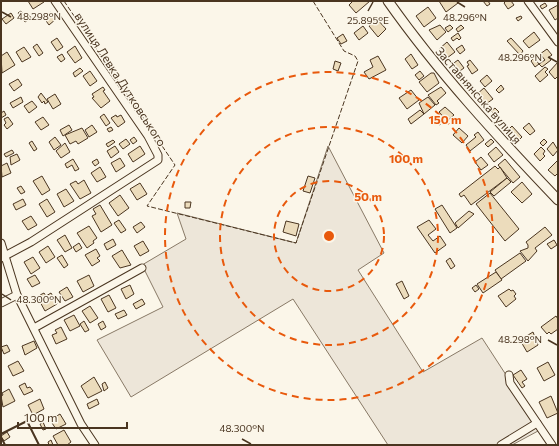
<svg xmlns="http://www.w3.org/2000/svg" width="559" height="446" font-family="Commissioner,sans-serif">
  <rect width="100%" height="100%" fill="#fbf6e9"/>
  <path fill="#ede6d9" stroke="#887966" d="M328 146 384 253 358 270 423 372 482 338 510 381 538 431 512 445H388L293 299 131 397 97 340 163 307 142 265 186 239 177 213 296 243Z"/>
  <g fill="#ecdcbc" stroke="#4a3520">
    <path d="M28 1H43L44 2 33 9Z"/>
    <path d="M353 1H370L356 13 349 5Z"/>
    <path d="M439 1H457L458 3 446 12Z"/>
    <path d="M483 1H488L490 4 487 6Z"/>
    <path d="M506 1H511L514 5 508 9 504 3Z"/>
    <path d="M545 3 547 6 542 9 540 6Z"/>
    <path d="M558 5V18L555 20 549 10Z"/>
    <path d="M428 7 436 18 424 27 416 16Z"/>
    <path d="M21 11 24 15 21 17 18 13Z"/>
    <path d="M51 12 56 19 49 25 44 18Z"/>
    <path d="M11 13 14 18 6 24 2 19Z"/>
    <path d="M29 15 31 18 25 22 23 19Z"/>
    <path d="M521 16 522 18 518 21 516 18Z"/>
    <path d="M377 19 386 29 378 37 369 26Z"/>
    <path d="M440 25 446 32 437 40 429 30Z"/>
    <path d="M450 25 453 28 448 32 445 28Z"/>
    <path d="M461 25 464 28 458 32 456 29Z"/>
    <path d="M363 26 368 33 359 40 354 33Z"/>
    <path d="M534 32 540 40 529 48 523 41Z"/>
    <path d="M458 33 461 38 459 40 457 38 453 41 451 38Z"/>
    <path d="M343 34 347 41 341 44 337 38Z"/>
    <path d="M57 38 63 47 57 51 51 42Z"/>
    <path d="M511 38 523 51 520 55 507 41Z"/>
    <path d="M447 42 455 52 447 58 439 49Z"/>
    <path d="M37 44 43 53 39 56 33 47Z"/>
    <path d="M462 45 465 50 460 54 456 49Z"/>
    <path d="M75 46 82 58 75 63 67 52Z"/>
    <path d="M24 47 31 57 22 62 16 52Z"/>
    <path d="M547 49 552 55 549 57 551 60 542 67 539 64 545 60 540 54Z"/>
    <path d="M7 52 15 65 2 73 1 56Z"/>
    <path d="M62 54 65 59 61 62 57 57Z"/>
    <path d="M411 54 418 65 412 69 405 59Z"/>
    <path d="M528 54 530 58 526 61 523 58Z"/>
    <path d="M378 56 386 70 369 79 364 72 373 67 370 60Z"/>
    <path d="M534 58 539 64 535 67 531 61Z"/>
    <path d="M458 60 464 68 457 73 451 65Z"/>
    <path d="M470 60 478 70 472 74 467 66 469 65 467 62Z"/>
    <path d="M335 61 341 63 338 71 333 69Z"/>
    <path d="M558 62V76L555 79 549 72Z"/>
    <path d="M545 67 548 69 545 72 548 75 540 82 535 76Z"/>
    <path d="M80 68 83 71 75 77 73 73Z"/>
    <path d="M90 71 97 81 90 86 83 76Z"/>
    <path d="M420 71 424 76 419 80 415 75Z"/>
    <path d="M431 73H434L439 83 427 92 419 82Z"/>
    <path d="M487 75 492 81 485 87 480 81Z"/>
    <path d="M18 79 22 85 14 91 9 84Z"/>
    <path d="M501 85 504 89 499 93 496 90Z"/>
    <path d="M103 87 105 90 103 91 110 101 101 108 92 98 94 97 92 94Z"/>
    <path d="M441 87 446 93 437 101 439 103 436 105 428 95Z"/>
    <path d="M484 88 493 99 486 104 477 94Z"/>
    <path d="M411 90 419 100 407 109 399 98Z"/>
    <path d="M41 93 48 102 45 104 44 101 42 103 38 97Z"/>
    <path d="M55 94 61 104 53 109 47 99Z"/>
    <path d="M21 97 23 102 13 108 10 103Z"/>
    <path d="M428 97 435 105 424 114 419 103Z"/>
    <path d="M32 101 37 107 29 113 24 106Z"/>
    <path d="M445 107 454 115 447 121 439 112Z"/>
    <path d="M495 108 499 112 495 115 491 111Z"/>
    <path d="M420 110 424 114 411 124 408 119Z"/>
    <path d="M4 111 6 115 1 118V113Z"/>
    <path d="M104 114 110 123 106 126 100 117Z"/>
    <path d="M116 115 117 117 121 115 125 122 118 127 111 118Z"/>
    <path d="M8 117 13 124 7 129 4 125 6 123 4 119Z"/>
    <path d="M43 117 49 125 41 130 35 122Z"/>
    <path d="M438 118 442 123 439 125 435 121Z"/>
    <path d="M529 123 535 131 530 135 523 128Z"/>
    <path d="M69 125 72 130 63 136 60 130Z"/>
    <path d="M92 125 97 132 89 137 85 130Z"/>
    <path d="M512 126 522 137 516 143 506 132Z"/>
    <path d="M111 127 113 130 109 132 107 129Z"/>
    <path d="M82 128 88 138 78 144 76 141 70 144 65 135Z"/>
    <path d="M459 128 468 136 462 143 453 135Z"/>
    <path d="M478 132 484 140 470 151 466 145 476 137 474 135Z"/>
    <path d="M55 137 61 145 54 150 49 142Z"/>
    <path d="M134 137 137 141 133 144 130 140Z"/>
    <path d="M126 139 130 144 123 149 119 144Z"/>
    <path d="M491 139 494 142 488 147 485 144Z"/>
    <path d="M544 139 547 142 543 146 540 143Z"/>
    <path d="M113 140 115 142 108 147 106 144Z"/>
    <path d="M32 141 37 149 34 151 29 143Z"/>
    <path d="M553 142 558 150 553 156 547 149Z"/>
    <path d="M65 143 70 152 61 158 56 151Z"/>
    <path d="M115 146 119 152 111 158 107 151Z"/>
    <path d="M140 146 145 154 133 162 128 154Z"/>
    <path d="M496 147 503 155 494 162 488 154Z"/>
    <path d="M541 147 545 151 543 154 545 156 540 161 534 154Z"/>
    <path d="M12 150 14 153 6 157 4 154Z"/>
    <path d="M17 154 20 160 11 165 10 157Z"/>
    <path d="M481 157 488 165 481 170 475 162Z"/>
    <path d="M120 158 125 166 116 172 111 163Z"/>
    <path d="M73 159 79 169 75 171 72 165 67 168 65 164Z"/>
    <path d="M97 159 99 163 95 166 92 162Z"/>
    <path d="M505 159 520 177 513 183 498 165Z"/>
    <path d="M558 160V173L555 176 548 170Z"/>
    <path d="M7 163 11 173 2 177 1 166Z"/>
    <path d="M495 166 498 169 500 167 507 178 471 205 464 195 461 197 459 194Z"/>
    <path d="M100 167 106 177 97 182 91 173Z"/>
    <path d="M42 176 50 190 42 195 33 181Z"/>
    <path d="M308 176 315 178 310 193 303 191Z"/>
    <path d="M507 178 511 182 494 196 490 192Z"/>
    <path d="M84 180 91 193 80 199 70 184 76 181 78 184Z"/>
    <path d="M522 182 532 194 522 203 511 192Z"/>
    <path d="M140 183 147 194 137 200 130 189Z"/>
    <path d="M21 186 25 192 21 194 17 188Z"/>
    <path d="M66 189 74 201 64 207 57 194Z"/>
    <path d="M490 193 519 229 505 241 476 204Z"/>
    <path d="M120 195 129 208 118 216 109 203Z"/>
    <path d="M23 199 26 205 16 210 13 204Z"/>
    <path d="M47 199 55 212 47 217 39 204Z"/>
    <path d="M185 202H191L190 208H185Z"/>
    <path d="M100 205 112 225 101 232 92 216 96 214 93 209Z"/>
    <path d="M442 205 457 228 450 233 435 209Z"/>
    <path d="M469 211 474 214 458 228 455 223Z"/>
    <path d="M31 216 37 225 28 230 22 221Z"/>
    <path d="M119 220 126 230 121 233 114 223Z"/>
    <path d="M429 220 436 229 428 235 433 241 440 236 446 245 435 253 417 227Z"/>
    <path d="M286 221 299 224 296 236 283 232Z"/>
    <path d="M141 222 145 227 137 233 133 227Z"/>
    <path d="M89 226 97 238 93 241 94 243 87 248 77 233Z"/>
    <path d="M545 227 552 235 535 248 537 251 528 261 520 251 528 248V245L526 242Z"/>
    <path d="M65 235 72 248 65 252 57 240Z"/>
    <path d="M113 239 116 245 107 250 104 244Z"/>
    <path d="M554 240 557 245 551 249 547 244Z"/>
    <path d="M143 241 149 251 140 256 134 246Z"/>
    <path d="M79 243 82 248 76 252 73 247Z"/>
    <path d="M48 246 55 257 46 263 39 252Z"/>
    <path d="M96 249 100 256 97 258 100 261 92 266 85 255Z"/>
    <path d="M122 250 131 265 120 268 112 256Z"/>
    <path d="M520 253 526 261 501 279 495 270Z"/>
    <path d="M62 255 68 265 64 268 57 258Z"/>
    <path d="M33 257 40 268 31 274 24 262Z"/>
    <path d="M450 258 455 266 451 269 446 261Z"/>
    <path d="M496 272 502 280 483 293 477 284Z"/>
    <path d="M35 275 40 283 32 287 27 279Z"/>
    <path d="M89 275 94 286 83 292 77 281Z"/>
    <path d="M402 281 409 296 404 299 396 284Z"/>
    <path d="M130 285 134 294 126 299 121 289Z"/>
    <path d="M476 285 479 289 475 292 472 288Z"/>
    <path d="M67 287 73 297 65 301 59 292Z"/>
    <path d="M509 289 511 291 513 290 516 294 514 296 516 299 506 307 498 296Z"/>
    <path d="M44 293 46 296 51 293 57 304 45 311 39 300 42 298 40 295Z"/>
    <path d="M109 295 116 308 108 312 101 299Z"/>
    <path d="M142 299 145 304 136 309 133 304Z"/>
    <path d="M90 306 98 318 90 323 82 311Z"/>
    <path d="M124 310 127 315 118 319 115 314Z"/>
    <path d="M74 315 80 326 70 331 64 320Z"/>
    <path d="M556 316 558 319V329L551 334 549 332 547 334 541 327Z"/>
    <path d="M84 321 89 330 85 332 80 324Z"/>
    <path d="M103 321 106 327 101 330 98 324Z"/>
    <path d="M61 327 67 339 56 344 52 335 57 333 55 330Z"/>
    <path d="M533 332 538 345 527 352 520 340Z"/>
    <path d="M34 341 37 348 25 355 22 346Z"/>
    <path d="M7 345 10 351 4 354 1 347Z"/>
    <path d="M18 361 24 371 13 376 8 366Z"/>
    <path d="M548 362 555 375 544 381 537 368Z"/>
    <path d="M521 370 527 379 522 382 525 386 522 388 513 375Z"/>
    <path d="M94 377 102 391 88 398 81 386Z"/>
    <path d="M105 382 108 388 104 391 102 384Z"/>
    <path d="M25 383 27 388 30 387 33 391 24 395 19 386Z"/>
    <path d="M9 389 15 401 3 407 1 396 3 395 2 393Z"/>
    <path d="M551 396 558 413 547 418 539 402Z"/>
    <path d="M40 399 44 409 33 415 28 405Z"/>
    <path d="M97 399 99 404 89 409 87 404Z"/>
    <path d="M60 414 66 424 56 429 50 420Z"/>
    <path d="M43 422 46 429 43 430 40 424Z"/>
    <path d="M64 430 71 442 67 445H58L53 436Z"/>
    <path d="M7 432 10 437 4 441 1 436Z"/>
    <path d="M51 440 53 445H49L48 442Z"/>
  </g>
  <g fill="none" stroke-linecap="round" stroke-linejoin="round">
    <defs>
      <g id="street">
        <path d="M528 1 558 42"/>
        <path d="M1 243 17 295 81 424 95 445"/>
        <path d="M1 258 31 242 158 160V155L148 136 55 1"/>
        <path d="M1 303 17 295"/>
        <path d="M34 328 142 268"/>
        <path d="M509 375 510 383 552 445"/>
        <path d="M501 445 537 423"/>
      </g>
      <path id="secondary" d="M388 1C438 72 498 137 558 200"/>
    </defs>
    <use href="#street" stroke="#4a3520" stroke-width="9"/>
    <use href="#secondary" stroke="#4a3520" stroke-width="11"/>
    <use href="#street" stroke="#fbf6e9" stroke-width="7"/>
    <use href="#secondary" stroke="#fbf6e9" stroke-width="9"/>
    <path stroke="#4a3520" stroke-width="1" stroke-dasharray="5 2" stroke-linecap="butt" d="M64 1 175 165 147 206 296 243 358 61 355 56 344 51 313 1"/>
    <g stroke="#4a3520" stroke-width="2">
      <path d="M1 434 27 421 39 445"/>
      <path d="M2 439 5 445"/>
    </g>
  </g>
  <path fill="none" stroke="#4a3520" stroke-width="1.5" d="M457 2 465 7M368 11 373 2M2 12 11 17M548 57 557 62M2 294 11 300M548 340 557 345M242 439 251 444"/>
  <g fill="none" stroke="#e8590c" stroke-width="2" stroke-dasharray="7 5">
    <circle cx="329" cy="236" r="55"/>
    <circle cx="329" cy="236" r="109"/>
    <circle cx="329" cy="236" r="164"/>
  </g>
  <g text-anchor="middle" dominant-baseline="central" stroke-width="3" stroke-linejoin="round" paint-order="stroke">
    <g font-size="12" fill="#4a3520" stroke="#fbf6e9">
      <text transform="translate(121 79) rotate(57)">вулиця Левка Дутковського</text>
      <text transform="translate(479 95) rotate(49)">Заставнянська вулиця</text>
    </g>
  </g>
  <g font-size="10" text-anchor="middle" fill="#4a3520" stroke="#fbf6e9" stroke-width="3" stroke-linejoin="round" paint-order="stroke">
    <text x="39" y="20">48.298°N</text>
    <text x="465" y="21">48.296°N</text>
    <text x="368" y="24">25.895°E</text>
    <text x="520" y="61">48.296°N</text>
    <text x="39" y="303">48.300°N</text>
    <text x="520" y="343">48.298°N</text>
    <text x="242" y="432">48.300°N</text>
  </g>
  <circle cx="329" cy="236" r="6" fill="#e8590c" stroke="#fbf6e9" stroke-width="2"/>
  <g font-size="12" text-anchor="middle" font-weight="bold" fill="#e8590c" stroke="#fbf6e9" stroke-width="3" stroke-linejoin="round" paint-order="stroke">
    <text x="445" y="124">150 m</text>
    <text x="406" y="163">100 m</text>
    <text x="368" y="201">50 m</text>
  </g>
  <rect width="559" height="446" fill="none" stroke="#4a3520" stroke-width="4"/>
  <path d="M18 422v6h109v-6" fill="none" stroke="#4a3520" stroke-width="2"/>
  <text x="24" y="422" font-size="12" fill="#4a3520" stroke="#fbf6e9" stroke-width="3" paint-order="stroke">100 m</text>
</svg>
